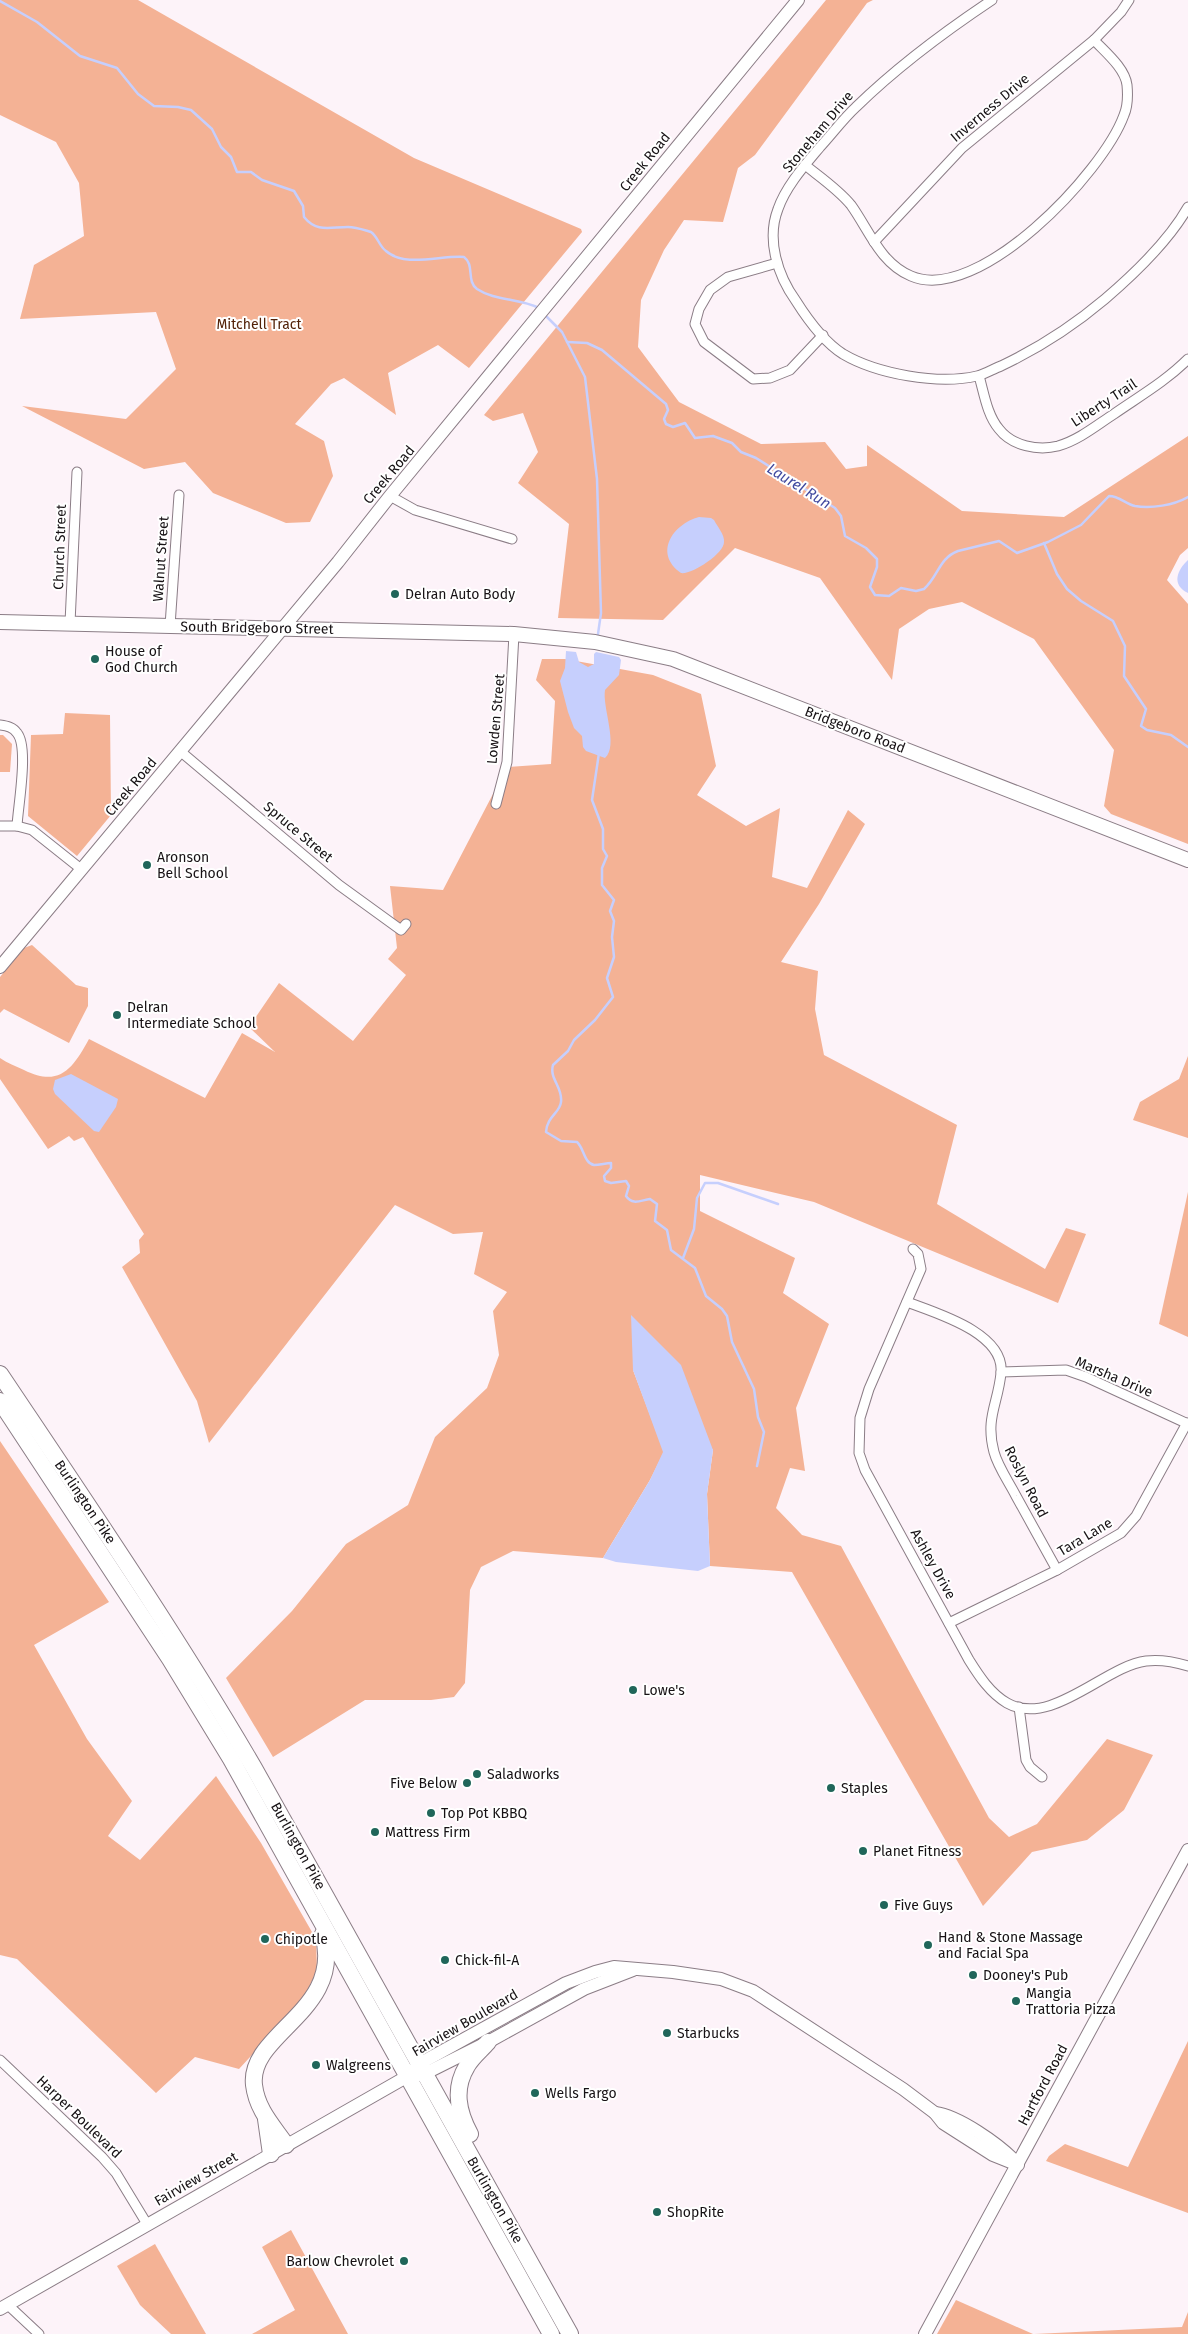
<svg xmlns="http://www.w3.org/2000/svg" width="1188" height="2334" font-family="'Fira Sans',sans-serif">
  <rect width="100%" height="100%" fill="#fdf3f9"/>
  <g fill="#f4b295">
    <path d="M0 0H138L414 158 581 229 582 232 469 368 438 345 388 373 396 415 344 378 331 384 295 424 324 441 333 476 310 522 286 523 213 493 185 462 144 469 22 406 126 419 176 369 156 312 20 319 34 265 84 236 79 183 56 142 0 115Z"/>
    <path d="M826 0H873L867 3 755 155 738 168 723 222 684 220 664 250 641 300 638 347 679 402 761 444 825 442 846 469 867 466V445L962 511 1064 517 1188 436V548L1180 555 1167 580 1188 604V844L1111 814 1104 806 1114 750 1034 639 962 602 929 609 899 629 892 680 820 578 735 548 663 620 558 618 569 524 518 483 538 452 523 413 493 421 484 415Z"/>
    <path d="M542 659H565L653 675 701 694 716 766 697 795 746 826 780 808 772 877 807 888 848 810 865 824 819 904 781 962 818 971 815 1009 824 1055 957 1125 937 1204 1045 1269 1066 1228 1086 1234 1058 1303 814 1202 700 1175V1211L795 1258 783 1293 829 1324 796 1408 805 1471 790 1468 776 1508 802 1535 841 1546 989 1818 1009 1837 1037 1824 1107 1739 1153 1755 1124 1810 1087 1840 1032 1852 983 1906 792 1572 710 1566 707 1494 713 1450 633 1370 664 1452 650 1480 603 1558 513 1551 481 1567 470 1590 465 1683 454 1697 431 1700H365L273 1757 226 1678 292 1611 346 1544 408 1505 435 1437 487 1388 499 1355 493 1311 507 1292 474 1274 483 1232 453 1234 395 1205 209 1443 197 1401 122 1267 140 1253 139 1240 144 1234 83 1137 74 1141 69 1136 48 1149 0 1079V1058C7 1063 16 1066 24 1070 60 1088 73 1068 89 1039L205 1098 242 1033 275 1052 249 1027 279 983 353 1041 406 975 388 959 397 948 390 886 443 890 507 767 551 764 555 701 536 680Z"/>
    <path d="M65 713 110 715 111 815 77 856 28 816 31 735 63 734Z"/>
    <path d="M0 735H3L12 744 10 772H0Z"/>
    <path d="M32 945 76 985 88 988V1006L69 1043 4 1009 0 1013V977L24 948Z"/>
    <path d="M1188 1056V1138L1133 1120 1140 1102 1179 1079Z"/>
    <path d="M1188 1192V1337L1159 1324Z"/>
    <path d="M0 1441 109 1602 34 1645 87 1739 132 1801 108 1836 140 1860 216 1776 261 1843 316 1939 317 1970 304 1998 239 2069 195 2057 156 2093 17 1959 0 1955Z"/>
    <path d="M1188 2041V2213L1046 2161 1049 2156 1065 2144 1128 2167Z"/>
    <path d="M291 2230 348 2334H252L295 2310 262 2247Z"/>
    <path d="M155 2244 206 2334H171L140 2305 117 2266Z"/>
    <path d="M956 2300 1033 2334H937Z"/>
    <path d="M1188 2312V2334H1034L1182 2327Z"/>
  </g>
  <g fill="#c6cffd">
    <path d="M699 517 711 518 714 520C717 526 725 535 724 542 724 554 691 575 681 573 653 553 673 524 699 517Z"/>
    <path d="M1188 560V593C1171 585 1177 570 1188 560Z"/>
    <path d="M566 651 576 652 579 662 588 667 594 664V654L596 652 619 657 621 660 619 675 605 690C602 707 619 746 605 758L586 751 583 747 582 736 574 728 568 712 560 681 565 668Z"/>
    <path d="M71 1074 118 1099 116 1107 99 1132 94 1131 55 1094 53 1089 55 1080Z"/>
    <path d="M631 1315 681 1365 713 1450 707 1494 710 1566 698 1571 616 1562 603 1558 650 1480 663 1452 633 1370Z"/>
  </g>
  <g fill="none" stroke-linecap="round" stroke-linejoin="round">
    <g stroke="#c6cffd" stroke-width="2.5">
      <path d="M0 1 37 22 80 56 117 68 138 94 154 106 178 107 191 110 212 129 221 147 231 157 237 172H251L262 180 294 191 303 206 304 217C317 233 330 227 348 227 356 227 364 230 371 232 378 237 379 246 386 251 405 268 441 255 464 257 475 265 466 281 477 289 495 301 520 298 539 308"/>
      <path d="M547 317 562 332 585 377 597 479 601 613 598 634"/>
      <path d="M567 342 587 343 602 350 666 404 668 410 664 419 666 424 673 427 685 423 695 438 713 436 732 443 741 452 756 458 835 508 841 516 845 536 866 548 877 559V567L870 587 875 595 889 596 901 588 916 591 924 589C938 577 939 558 958 551L999 541 1017 553 1048 542 1081 525 1109 496C1119 496 1126 504 1135 506 1151 509 1174 505 1188 497"/>
      <path d="M1044 543 1057 574 1067 589 1081 601 1113 621 1125 646 1124 676 1146 709 1141 726 1147 730 1171 735 1188 747"/>
      <path d="M599 753 592 800 603 829V849L607 856 602 868V885L614 900 610 911 614 921 612 937 614 957 607 978 613 997 595 1020 574 1040 568 1051 553 1065C549 1079 563 1087 561 1102 560 1113 547 1116 546 1132L561 1141 577 1142C584 1148 584 1163 594 1165 600 1165 606 1163 611 1163V1168L604 1176 605 1181 611 1183 626 1181 629 1186 626 1196C633 1206 641 1200 650 1199L657 1204 655 1221 667 1230 671 1250 695 1268 706 1296 722 1309 727 1316 732 1342 754 1389 758 1417 764 1432 757 1466"/>
      <path d="M683 1258 694 1229 697 1198 705 1183H718L778 1204"/>
    </g>
    <defs>
      <g id="street">
        <path d="M992 0C944 32 897 67 856 107 843 119 832 134 820 147 805 165 786 186 778 209 766 240 778 276 796 301 808 320 824 342 843 354 877 374 938 385 977 376 985 374 993 369 1001 366 1039 348 1073 326 1105 299 1133 275 1170 239 1188 207"/>
        <path d="M805 165C820 177 839 190 851 205 869 230 880 263 911 276 978 305 1103 173 1124 115 1128 106 1128 96 1127 85 1125 68 1105 52 1094 40"/>
        <path d="M874 242 962 148 1094 40 1121 12 1129 0"/>
        <path d="M777 263 728 277 710 290 699 309 695 324 704 342 753 379 770 378 790 370 823 335"/>
        <path d="M979 376C984 393 987 415 999 429 1012 446 1038 451 1058 446 1079 440 1097 425 1114 414 1140 396 1166 381 1188 359"/>
        <path d="M390 496 415 510 512 539"/>
        <path d="M70 623 77 472"/>
        <path d="M170 626 179 495"/>
        <path d="M0 725C7 726 13 727 17 733 29 747 18 806 17 826"/>
        <path d="M180 751 339 885 401 930 406 924"/>
        <path d="M496 804 507 762 514 634"/>
        <path d="M0 826H17L32 830 81 869"/>
        <path d="M913 1249 918 1254 921 1269 869 1389 860 1418 859 1453 865 1470 969 1660C979 1676 990 1693 1007 1703 1051 1728 1105 1666 1146 1661 1161 1659 1175 1662 1188 1666"/>
        <path d="M907 1302C936 1313 1005 1333 1001 1373 998 1404 985 1418 994 1452 998 1467 1009 1482 1016 1496 1030 1521 1043 1545 1057 1570"/>
        <path d="M1001 1372 1066 1370 1086 1377 1188 1424"/>
        <path d="M949 1623 1057 1570 1121 1533 1136 1516 1187 1423"/>
        <path d="M1019 1707 1026 1760 1030 1767 1042 1777"/>
        <path d="M0 2060 102 2157 116 2173 147 2224"/>
        <path d="M8 2305 39 2334"/>
      </g>
      <g id="secondary">
        <path d="M0 967 338 562 390 496 798 0"/>
        <path d="M418 2075 424 2074 488 2042 584 1989 633 1970"/>
        <path d="M935 2113C959 2116 998 2144 1015 2161"/>
        <path d="M0 2309 408 2076 419 2064 566 1983 595 1972 614 1967 673 1972 721 1979 753 1991 903 2089 935 2113 943 2123 993 2155 1018 2165"/>
        <path d="M925 2334 1188 1850"/>
      </g>
      <path id="primary" d="M0 622 514 634 595 642 673 659 1188 860"/>
      <g id="highway">
        <path d="M0 1374C87 1504 175 1633 254 1768L570 2334"/>
        <path d="M0 1401 170 1659 231 1759 551 2334"/>
        <path d="M266 2119 271 2154"/>
        <path d="M470 2134C458 2112 453 2089 467 2066 472 2057 481 2050 488 2042"/>
        <path d="M286 2145C273 2126 257 2110 254 2085 248 2033 345 2011 323 1934"/>
      </g>
    </defs>
    <use href="#street" stroke="#8b7d86" stroke-width="11"/>
    <use href="#secondary" stroke="#8b7d86" stroke-width="14"/>
    <use href="#primary" stroke="#8b7d86" stroke-width="16"/>
    <use href="#highway" stroke="#8b7d86" stroke-width="18"/>
    <use href="#street" stroke="#fff" stroke-width="9"/>
    <use href="#secondary" stroke="#fff" stroke-width="12"/>
    <use href="#primary" stroke="#fff" stroke-width="14"/>
    <use href="#highway" stroke="#fff" stroke-width="16"/>
  </g>
  <g fill="#20665a" stroke="#fff" stroke-width="2">
    <circle cx="395" cy="594" r="5"/>
    <circle cx="95" cy="659" r="5"/>
    <circle cx="147" cy="865" r="5"/>
    <circle cx="117" cy="1015" r="5"/>
    <circle cx="633" cy="1690" r="5"/>
    <circle cx="477" cy="1774" r="5"/>
    <circle cx="467" cy="1783" r="5"/>
    <circle cx="831" cy="1788" r="5"/>
    <circle cx="431" cy="1813" r="5"/>
    <circle cx="375" cy="1832" r="5"/>
    <circle cx="863" cy="1851" r="5"/>
    <circle cx="884" cy="1905" r="5"/>
    <circle cx="265" cy="1939" r="5"/>
    <circle cx="928" cy="1945" r="5"/>
    <circle cx="445" cy="1960" r="5"/>
    <circle cx="973" cy="1975" r="5"/>
    <circle cx="1016" cy="2001" r="5"/>
    <circle cx="667" cy="2033" r="5"/>
    <circle cx="316" cy="2065" r="5"/>
    <circle cx="535" cy="2093" r="5"/>
    <circle cx="657" cy="2212" r="5"/>
    <circle cx="404" cy="2261" r="5"/>
  </g>
  <g text-anchor="middle" dominant-baseline="central" stroke-width="4" stroke-linejoin="round" paint-order="stroke">
    <g font-size="14" fill="#171215" stroke="#fff">
      <text transform="translate(990 108) rotate(-40)">Inverness Drive</text>
      <text transform="translate(818 132) rotate(-50)">Stoneham Drive</text>
      <text transform="translate(645 162) rotate(-51)">Creek Road</text>
      <text transform="translate(1104 403) rotate(-33)">Liberty Trail</text>
      <text transform="translate(389 475) rotate(-50)">Creek Road</text>
      <text transform="translate(60 547) rotate(-88)">Church Street</text>
      <text transform="translate(161 559) rotate(-86)">Walnut Street</text>
      <text transform="translate(257 628) rotate(1)">South Bridgeboro Street</text>
      <text transform="translate(496 719) rotate(-85)">Lowden Street</text>
      <text transform="translate(855 730) rotate(21)">Bridgeboro Road</text>
      <text transform="translate(131 787) rotate(-50)">Creek Road</text>
      <text transform="translate(298 832) rotate(40)">Spruce Street</text>
      <text transform="translate(1114 1377) rotate(23)">Marsha Drive</text>
      <text transform="translate(1026 1482) rotate(63)">Roslyn Road</text>
      <text transform="translate(85 1502) rotate(56)">Burlington Pike</text>
      <text transform="translate(1085 1537) rotate(-31)">Tara Lane</text>
      <text transform="translate(933 1564) rotate(61)">Ashley Drive</text>
      <text transform="translate(298 1846) rotate(61)">Burlington Pike</text>
      <text transform="translate(465 2023) rotate(-30)">Fairview Boulevard</text>
      <text transform="translate(1043 2085) rotate(-62)">Hartford Road</text>
      <text transform="translate(79 2117) rotate(44)">Harper Boulevard</text>
      <text transform="translate(196 2179) rotate(-30)">Fairview Street</text>
      <text transform="translate(495 2200) rotate(60)">Burlington Pike</text>
    </g>
    <g font-size="14" fill="#522107" stroke="#fff">
      <text x="259" y="324">Mitchell Tract</text>
    </g>
    <g font-size="14" fill="#171215" stroke="#fff" text-anchor="start">
      <text x="405" y="594">Delran Auto Body</text>
      <text x="105" y="651">House of<tspan x="105" dy="16">God Church</tspan></text>
      <text x="157" y="857">Aronson<tspan x="157" dy="16">Bell School</tspan></text>
      <text x="127" y="1007">Delran<tspan x="127" dy="16">Intermediate School</tspan></text>
      <text x="643" y="1690">Lowe's</text>
      <text x="487" y="1774">Saladworks</text>
      <text x="457" y="1783" text-anchor="end">Five Below</text>
      <text x="841" y="1788">Staples</text>
      <text x="441" y="1813">Top Pot KBBQ</text>
      <text x="385" y="1832">Mattress Firm</text>
      <text x="873" y="1851">Planet Fitness</text>
      <text x="894" y="1905">Five Guys</text>
      <text x="938" y="1937">Hand &amp; Stone Massage<tspan x="938" dy="16">and Facial Spa</tspan></text>
      <text x="275" y="1939">Chipotle</text>
      <text x="455" y="1960">Chick-fil-A</text>
      <text x="983" y="1975">Dooney's Pub</text>
      <text x="1026" y="1993">Mangia<tspan x="1026" dy="16">Trattoria Pizza</tspan></text>
      <text x="677" y="2033">Starbucks</text>
      <text x="326" y="2065">Walgreens</text>
      <text x="545" y="2093">Wells Fargo</text>
      <text x="667" y="2212">ShopRite</text>
      <text x="394" y="2261" text-anchor="end">Barlow Chevrolet</text>
    </g>
    <g font-size="15" font-style="italic" fill="#424a9f" stroke="#fff">
      <text transform="translate(799 486) rotate(32)">Laurel Run</text>
    </g>
  </g>
</svg>
